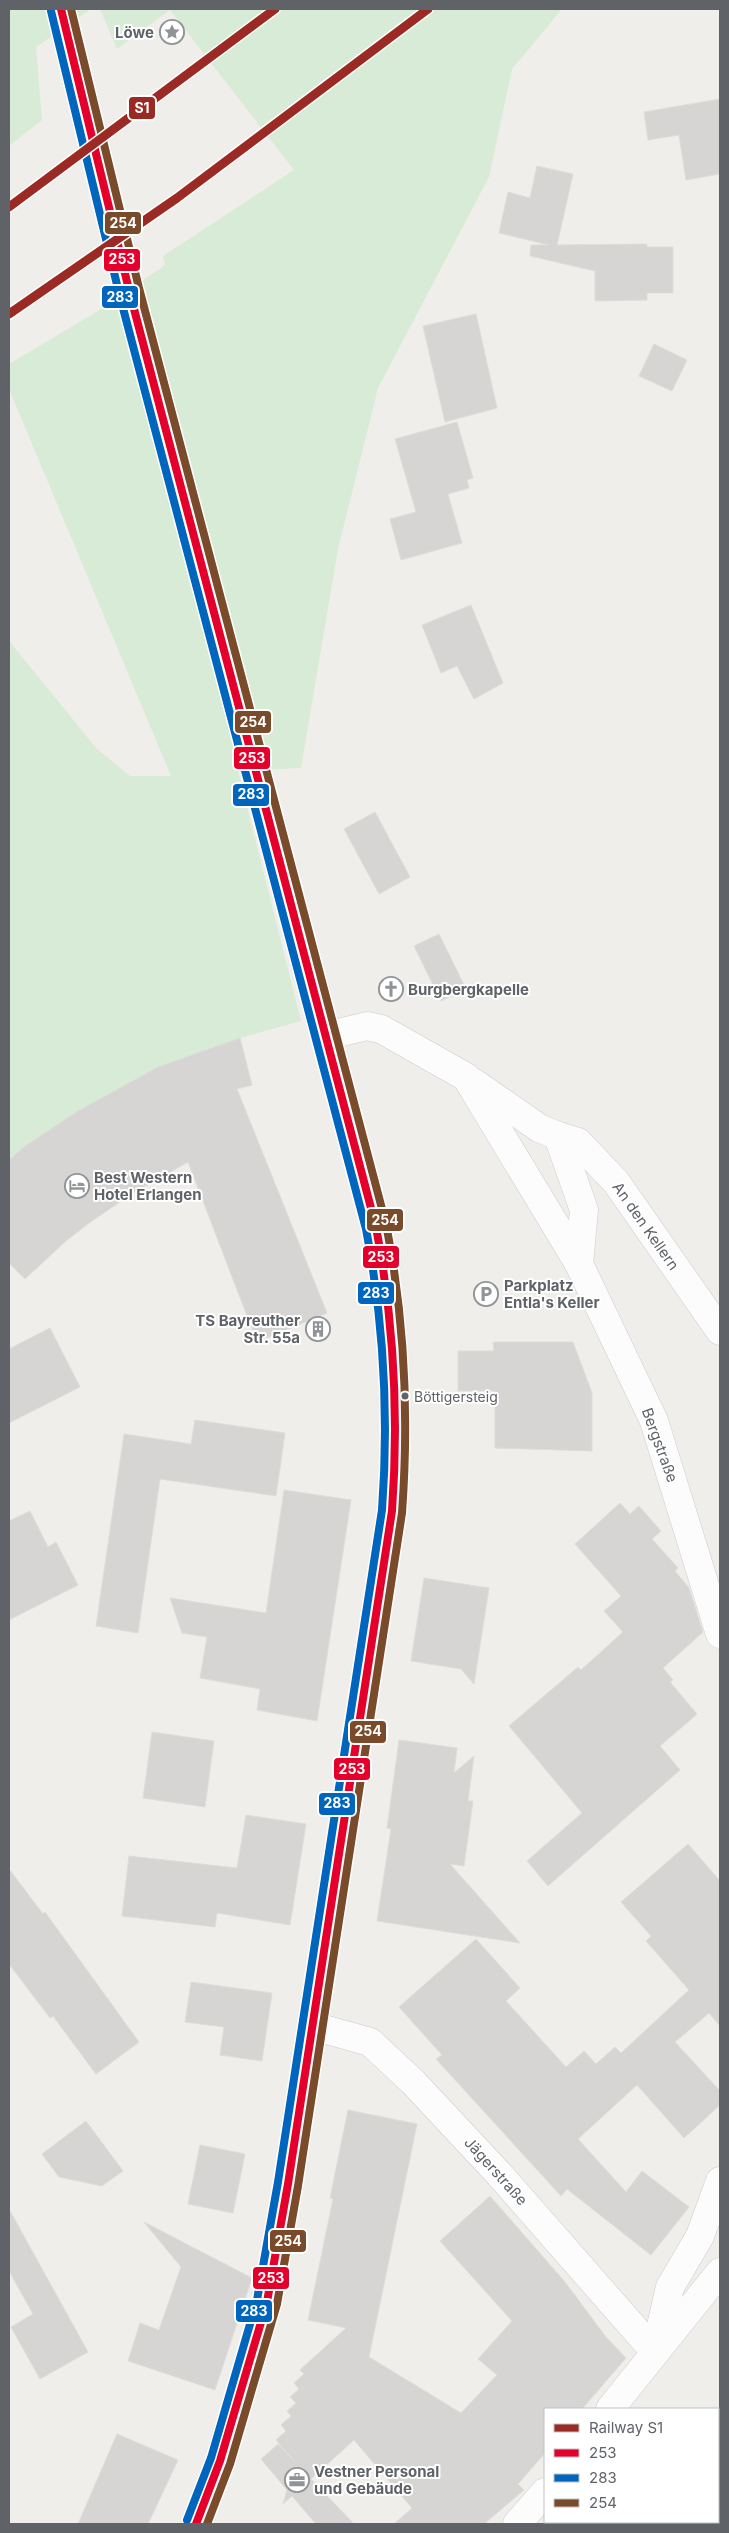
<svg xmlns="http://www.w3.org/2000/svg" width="729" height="2533" font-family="Inter,sans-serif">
  <rect width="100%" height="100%" fill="#efeeea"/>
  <g fill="#d8ebd6">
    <path d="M9 9H91L36 47 42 120 9 146Z"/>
    <path d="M100 9H562L512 69 489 177 378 388 338 549 301 768 238 771 301 1021 240 1038 158 1067 78 1111 25 1146 9 1160V641L97 749 130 776H171L9 389V364L103 308 165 265 163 256 294 170 170 10 117 49Z"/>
  </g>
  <g fill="#d6d5d3" stroke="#deddd9">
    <path d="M720 99V174L686 180 679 135 648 140 644 112Z"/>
    <path d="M537 166 573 174 557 245 647 244V247H673V293H647V300L595 301V271L530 256 531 245H549L499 233 508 192 530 198Z"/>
    <path d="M476 314 497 408 445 422 423 326Z"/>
    <path d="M654 344 687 360 672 391 639 376Z"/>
    <path d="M457 422 473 478 467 480 469 488 448 494 462 543 401 560 390 519 416 512 395 439Z"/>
    <path d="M471 605 503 683 474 699 457 666 441 673 422 625Z"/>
    <path d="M375 812 410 877 379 894 344 829Z"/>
    <path d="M439 934 466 989 441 1001 414 946Z"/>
    <path d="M240 1038 252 1085 237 1089 327 1313 257 1342 188 1162 130 1195 92 1221 67 1240 25 1279 9 1263V1160L25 1146 78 1111 158 1067Z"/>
    <path d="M50 1328 80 1387 9 1423V1349Z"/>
    <path d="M493 1342H573L592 1393V1451L495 1448V1391H458V1351H494Z"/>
    <path d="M195 1420 285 1433 276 1496 160 1479 138 1633 96 1626 124 1434 191 1444Z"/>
    <path d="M284 1490 351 1500 317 1721 257 1710 260 1689 200 1678 207 1637 182 1633 170 1598 266 1613Z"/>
    <path d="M620 1503 630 1514 639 1506 661 1531 652 1539 678 1568 675 1571 689 1588 703 1632 663 1668 673 1680 670 1682 697 1714 660 1746 680 1770 548 1886 527 1861 582 1813 509 1726 578 1667 581 1670 623 1632 604 1611 621 1596 575 1544Z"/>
    <path d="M30 1511 48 1547 56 1542 78 1585 9 1620V1521Z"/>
    <path d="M424 1578 489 1588 474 1684 461 1669 411 1661Z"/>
    <path d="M152 1732 214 1741 205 1807 143 1798Z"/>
    <path d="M399 1740 457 1748 454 1773 474 1756 468 1801H473L464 1866 450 1864 520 1943 377 1921 391 1829 387 1828Z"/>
    <path d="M246 1815 306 1824 290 1925 217 1913 215 1927 122 1916 129 1856 237 1868Z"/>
    <path d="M688 1844 720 1881V2026L709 2013 675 2042 720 2091V2105L684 2138 637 2085 578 2139 626 2192 642 2171 689 2207 651 2255 567 2189 561 2196 436 2059 442 2055 399 2007 476 1939 520 1988 506 2001 566 2067 584 2051 596 2064 615 2047 621 2053 689 1990 646 1941 651 1936 621 1902Z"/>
    <path d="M9 1869 43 1914 45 1912 139 2042 96 2074 53 2016 50 2018 9 1964Z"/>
    <path d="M191 1982 272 1993 262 2061 220 2055 224 2027 185 2022Z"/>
    <path d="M348 2110 417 2124 369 2357 461 2413 497 2375 478 2359 512 2321 440 2241 490 2196 565 2282 606 2337 626 2358 582 2409H545V2453L518 2484 524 2490 484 2524H394L412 2508 354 2440 311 2479 354 2524H316L292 2496 283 2504 287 2490 261 2459 278 2444 295 2462 276 2440 286 2431 281 2425 291 2416 287 2411 296 2403 290 2397 299 2389 294 2383 304 2374 300 2370 346 2328 308 2320 333 2199 330 2198Z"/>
    <path d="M86 2121 123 2171 102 2186 59 2177 42 2154Z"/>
    <path d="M200 2145 245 2154 233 2213 188 2204Z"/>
    <path d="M9 2209 88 2352 40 2379 11 2327 33 2314 9 2271Z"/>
    <path d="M144 2222 252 2278 215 2390 128 2361 140 2323 159 2330 181 2267Z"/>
    <path d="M117 2434 178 2460 148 2524H78Z"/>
  </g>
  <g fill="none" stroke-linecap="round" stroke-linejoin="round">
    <defs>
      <g id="minor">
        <path d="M61 9 129 290 376 1227C396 1321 400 1416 392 1511L288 2184 267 2302 220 2461 196 2524"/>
        <path d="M326 1036 367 1026 381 1029 466 1077 579 1264 654 1421 720 1634"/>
        <path d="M473 1082 539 1128 558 1136 584 1210 579 1264"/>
        <path d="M558 1136 578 1142 616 1182 720 1331"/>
        <path d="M313 2026 370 2042 413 2082 499 2174 655 2352"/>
        <path d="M655 2352 670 2287 700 2236 720 2181"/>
        <path d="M610 2409 720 2272"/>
        <path d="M517 2524 545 2492"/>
      </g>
    </defs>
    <use href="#minor" stroke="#cbcccc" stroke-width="29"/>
    <use href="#minor" stroke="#fdfcfc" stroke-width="28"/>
    <defs>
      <path id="bus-1" d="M61 9 129 290 376 1227C394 1322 399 1415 392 1511L288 2184 267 2302 220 2461 196 2524"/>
      <path id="bus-2" d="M51 11 119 293 366 1229C384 1323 389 1415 382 1510L278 2182 257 2300 211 2458 187 2520"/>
      <path id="bus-3" d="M71 9 139 288 386 1224C405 1320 409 1416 402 1513L298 2186 277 2304 230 2464 207 2524"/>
    </defs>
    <use href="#bus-1" stroke="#fff" stroke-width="11"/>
    <use href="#bus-2" stroke="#fff" stroke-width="11"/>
    <use href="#bus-3" stroke="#fff" stroke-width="11"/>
    <use href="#bus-1" stroke="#e4002b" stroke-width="8"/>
    <use href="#bus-2" stroke="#0065bd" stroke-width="8"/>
    <use href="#bus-3" stroke="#7a4b2a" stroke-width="8"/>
    <defs>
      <g id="rail-1">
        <path d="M9 207 275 9"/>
        <path d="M9 314 177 198 428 9"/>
      </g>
    </defs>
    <use href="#rail-1" stroke="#fff" stroke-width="12"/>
    <use href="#rail-1" stroke="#9a2a23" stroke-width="9"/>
  </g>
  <defs>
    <symbol id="sight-ring" viewBox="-11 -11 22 22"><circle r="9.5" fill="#fff" stroke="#919496" stroke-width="1.5"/><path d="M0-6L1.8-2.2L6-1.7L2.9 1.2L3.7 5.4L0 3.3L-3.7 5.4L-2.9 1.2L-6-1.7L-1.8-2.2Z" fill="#919496"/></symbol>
    <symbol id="church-ring" viewBox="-11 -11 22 22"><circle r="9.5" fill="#fff" stroke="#919496" stroke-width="1.5"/><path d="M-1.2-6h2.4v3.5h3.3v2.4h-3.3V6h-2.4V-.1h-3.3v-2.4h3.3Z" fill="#919496"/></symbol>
    <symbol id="hotel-ring" viewBox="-11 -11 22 22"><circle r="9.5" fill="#fff" stroke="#919496" stroke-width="1.5"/><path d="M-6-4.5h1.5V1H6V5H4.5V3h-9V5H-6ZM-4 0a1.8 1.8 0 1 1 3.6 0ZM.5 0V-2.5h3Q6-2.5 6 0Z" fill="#919496"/></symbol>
    <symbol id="parking-ring" viewBox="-11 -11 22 22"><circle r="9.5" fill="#fff" stroke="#919496" stroke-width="1.5"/><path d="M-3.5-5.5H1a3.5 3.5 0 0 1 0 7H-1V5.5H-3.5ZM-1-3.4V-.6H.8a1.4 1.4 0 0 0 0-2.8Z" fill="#919496"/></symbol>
    <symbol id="building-ring" viewBox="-11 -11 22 22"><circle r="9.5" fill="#fff" stroke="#919496" stroke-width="1.5"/><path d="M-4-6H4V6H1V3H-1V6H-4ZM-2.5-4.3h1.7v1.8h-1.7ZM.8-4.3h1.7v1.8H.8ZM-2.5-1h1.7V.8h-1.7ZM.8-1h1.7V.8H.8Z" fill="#919496"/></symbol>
    <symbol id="office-ring" viewBox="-11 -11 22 22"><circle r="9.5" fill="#fff" stroke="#919496" stroke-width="1.5"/><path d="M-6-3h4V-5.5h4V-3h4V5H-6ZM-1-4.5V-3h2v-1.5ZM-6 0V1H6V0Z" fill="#919496"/></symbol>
  </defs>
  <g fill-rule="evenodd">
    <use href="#sight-ring" x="158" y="18" width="28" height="28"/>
    <use href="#church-ring" x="377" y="975" width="28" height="28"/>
    <use href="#hotel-ring" x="63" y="1172" width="28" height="28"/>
    <use href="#parking-ring" x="472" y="1280" width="28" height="28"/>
    <use href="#building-ring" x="304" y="1315" width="28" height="28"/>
    <use href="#office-ring" x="283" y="2466" width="28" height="28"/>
  </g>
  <circle fill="#5f6368" stroke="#fff" stroke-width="2" cx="405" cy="1396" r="4.5"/>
  <g text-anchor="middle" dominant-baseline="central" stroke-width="4" stroke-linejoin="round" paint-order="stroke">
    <g font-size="14" fill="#5f6368" stroke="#fff" text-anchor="start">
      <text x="414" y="1396">Böttigersteig</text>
    </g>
    <g font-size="15" font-weight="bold" fill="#5f6368" stroke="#fff" text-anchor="start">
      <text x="154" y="32" text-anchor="end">Löwe</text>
      <text x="408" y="989">Burgbergkapelle</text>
      <text x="94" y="1177">Best Western<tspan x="94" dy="17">Hotel Erlangen</tspan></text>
      <text x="504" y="1285">Parkplatz<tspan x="504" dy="17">Entla's Keller</tspan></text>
      <text x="300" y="1320" text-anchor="end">TS Bayreuther<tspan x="300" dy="17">Str. 55a</tspan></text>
      <text x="314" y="2471">Vestner Personal<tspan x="314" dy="17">und Gebäude</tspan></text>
    </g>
    <g font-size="15" fill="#5f6368" stroke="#fff">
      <text transform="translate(646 1226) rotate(55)">An den Kellern</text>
      <text transform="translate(660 1445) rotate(70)">Bergstraße</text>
      <text transform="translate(496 2171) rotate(48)">Jägerstraße</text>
    </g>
  </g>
  <g stroke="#fff" stroke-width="2">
    <rect x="128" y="96" width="28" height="24" rx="5" fill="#9a2a23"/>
    <rect x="104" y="211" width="38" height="24" rx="5" fill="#7a4b2a"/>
    <rect x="103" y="248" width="38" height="24" rx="5" fill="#e4002b"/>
    <rect x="101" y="285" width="38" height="24" rx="5" fill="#0065bd"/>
    <rect x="234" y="710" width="38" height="24" rx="5" fill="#7a4b2a"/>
    <rect x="233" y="746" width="38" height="24" rx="5" fill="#e4002b"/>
    <rect x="232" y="783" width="38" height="24" rx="5" fill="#0065bd"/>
    <rect x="366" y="1208" width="38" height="24" rx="5" fill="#7a4b2a"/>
    <rect x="362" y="1245" width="38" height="24" rx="5" fill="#e4002b"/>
    <rect x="357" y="1281" width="38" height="24" rx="5" fill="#0065bd"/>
    <rect x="349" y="1720" width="38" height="24" rx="5" fill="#7a4b2a"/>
    <rect x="333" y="1757" width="38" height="24" rx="5" fill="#e4002b"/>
    <rect x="318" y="1792" width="38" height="24" rx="5" fill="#0065bd"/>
    <rect x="269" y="2229" width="38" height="24" rx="5" fill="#7a4b2a"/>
    <rect x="252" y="2266" width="38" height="24" rx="5" fill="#e4002b"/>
    <rect x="235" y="2299" width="38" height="24" rx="5" fill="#0065bd"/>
  </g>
  <g font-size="14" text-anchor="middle" font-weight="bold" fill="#fff">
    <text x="142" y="113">S1</text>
    <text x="123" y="228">254</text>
    <text x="122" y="264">253</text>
    <text x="120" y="302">283</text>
    <text x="253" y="727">254</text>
    <text x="252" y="763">253</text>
    <text x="251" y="799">283</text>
    <text x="385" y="1225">254</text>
    <text x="381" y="1262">253</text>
    <text x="376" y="1298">283</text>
    <text x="368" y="1736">254</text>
    <text x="352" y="1774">253</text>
    <text x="337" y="1808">283</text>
    <text x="288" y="2246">254</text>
    <text x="271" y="2283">253</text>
    <text x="254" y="2316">283</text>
  </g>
  <rect width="729" height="2533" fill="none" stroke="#5f6368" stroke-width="20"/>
  <rect x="544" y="2408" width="175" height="115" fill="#ffffff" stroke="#bfc1c3"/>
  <rect x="554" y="2424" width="25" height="8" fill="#9a2a23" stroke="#bfc1c3"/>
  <text x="589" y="2433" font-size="15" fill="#5f6368">Railway S1</text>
  <rect x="554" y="2449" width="25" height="8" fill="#e4002b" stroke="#bfc1c3"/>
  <text x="589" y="2458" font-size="15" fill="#5f6368">253</text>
  <rect x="554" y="2474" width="25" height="8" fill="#0065bd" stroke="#bfc1c3"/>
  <text x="589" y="2483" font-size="15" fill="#5f6368">283</text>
  <rect x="554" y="2499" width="25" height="8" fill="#7a4b2a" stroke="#bfc1c3"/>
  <text x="589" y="2508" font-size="15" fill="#5f6368">254</text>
</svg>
